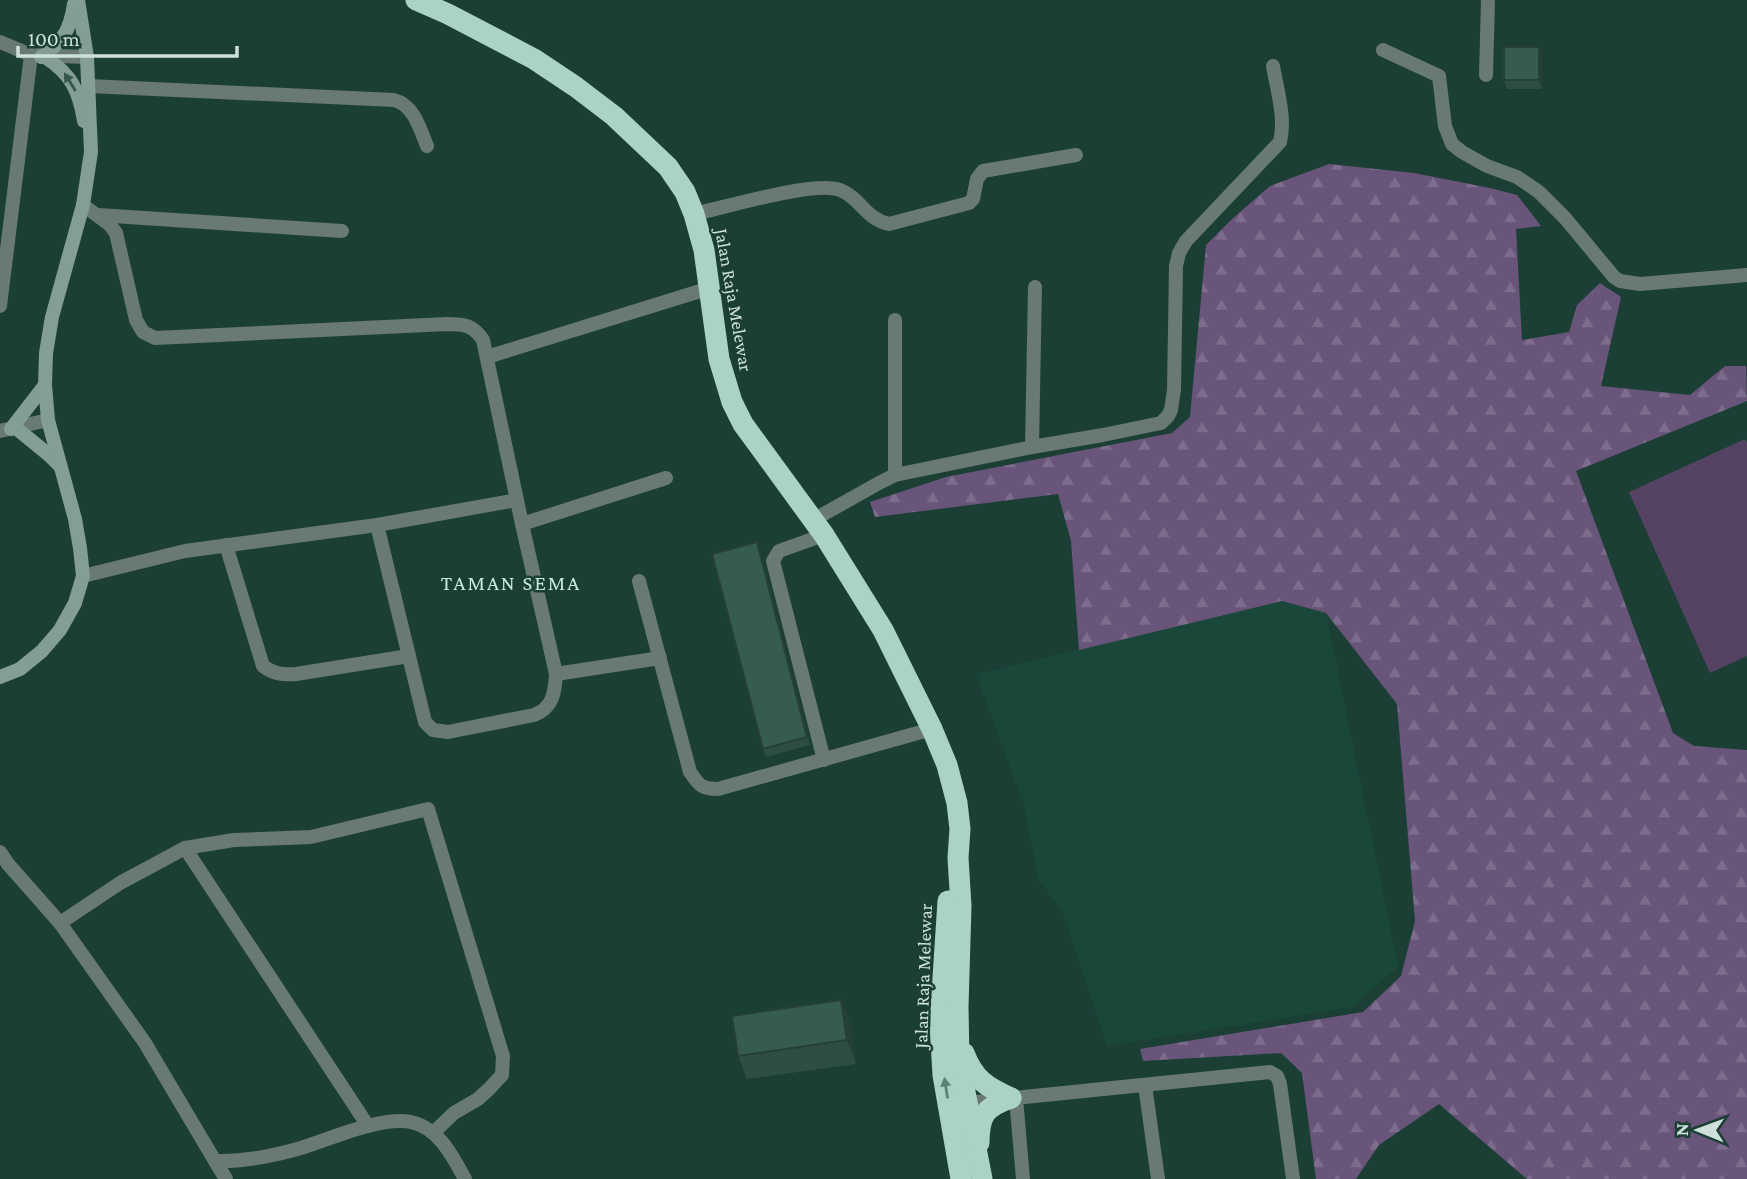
<svg xmlns="http://www.w3.org/2000/svg" width="1747" height="1179" font-family="'Crimson Pro',serif">
  <defs>
    <pattern id="forest-firs" width="22" height="20" patternUnits="userSpaceOnUse" patternTransform="scale(1.75)"><rect width="22" height="20" fill="#69547a"/><path d="M5 1l3.5 6h-7zM16 11l3.5 6h-7z" fill="#7d6c8c"/></pattern>
  </defs>
  <rect width="100%" height="100%" fill="#1b3f35"/>
  <path fill="#19483b" d="M1282 601 1326 613 1398 967 1352 1007 1107 1046 1063 912 1039 880 1024 805 976 674Z"/>
  <path fill="url(#forest-firs)" d="M1329 164 1414 173 1490 188 1517 195 1541 226 1516 229 1522 340 1569 332 1577 305 1600 283 1621 297 1601 386 1690 395 1725 366H1746L1747 401 1576 471 1673 733 1694 746 1747 750V1179H1527L1439 1104 1379 1145 1356 1179H1316L1302 1073 1281 1053 1143 1061 1140 1049 1363 1012 1401 976 1415 921 1397 704 1326 613 1282 601 1079 650 1071 541 1058 494 875 517 870 502 946 477 1172 433 1190 417 1206 245 1232 219 1270 186Z"/>
  <path fill="#564363" d="M1745 439 1747 443V656L1710 673 1629 492Z"/>
  <g fill="none" stroke-linecap="round" stroke-linejoin="round">
    <g stroke="#697973" stroke-width="14">
      <path d="M0 42 31 55 87 57"/>
      <path d="M1383 50 1439 76 1445 126 1452 144 1462 152 1487 166 1517 177 1539 192 1565 218 1614 277 1620 281 1640 284 1747 275"/>
      <path d="M1486 75 1488 0"/>
      <path d="M89 86 394 100C414 105 420 129 427 146"/>
      <path d="M83 205 110 225 116 233 136 320 143 332 155 338 447 324C464 324 473 325 483 340L522 524 556 674C555 692 553 708 534 715L448 732 433 730 425 722 377 525"/>
      <path d="M694 214C723 208 816 180 840 190 861 198 865 219 889 224L969 203 973 199 977 179 983 171 1076 155"/>
      <path d="M98 215 342 231"/>
      <path d="M0 306 31 55"/>
      <path d="M487 357 710 288"/>
      <path d="M0 431 48 420"/>
      <path d="M1032 447 1035 287"/>
      <path d="M895 475V320"/>
      <path d="M813 520 879 483 895 475 1032 447 1103 435 1161 423 1168 416 1171 410 1174 390 1176 266 1179 253 1186 241 1280 142C1286 118 1277 90 1273 66"/>
      <path d="M522 524 666 478"/>
      <path d="M824 535 779 551 773 561 824 760"/>
      <path d="M226 545 263 666C274 674 282 675 296 674L409 656"/>
      <path d="M83 576 185 551 377 525 517 500"/>
      <path d="M639 581 690 772C699 785 701 789 718 789L932 729"/>
      <path d="M556 674 660 658"/>
      <path d="M185 848 234 840 311 837 428 809 503 1056 502 1075 489 1089 478 1099 454 1113 433 1133"/>
      <path d="M0 852 8 864 60 923 145 1043 215 1161C244 1162 273 1156 301 1148 330 1139 381 1116 411 1122 439 1128 453 1157 465 1179"/>
      <path d="M60 923 120 883 185 848 368 1126"/>
      <path d="M1145 1085 1158 1179"/>
      <path d="M1016 1098 1023 1179"/>
      <path d="M966 1103 1270 1072 1277 1076 1280 1084 1293 1179"/>
      <path d="M215 1161 226 1179"/>
    </g>
    <g stroke="#849e95" stroke-width="14">
      <path d="M41 57C63 41 70 31 74 4"/>
      <path d="M45 57C71 74 79 90 84 121"/>
      <path d="M16 428 49 455 60 466"/>
      <path d="M11 429 45 385"/>
      <path d="M0 677 20 669 42 651 60 630 75 603 83 576 80 548 75 519 48 420 45 385 46 353 52 317 83 205 91 152 87 57 78 0"/>
    </g>
    <g stroke="#abd3c5" stroke-width="21">
      <path d="M416 0 448 14 534 59 576 87 614 116 668 167 685 192 694 214 704 250 719 359 732 402 743 424 824 535 883 630 932 729 947 765 957 803 960 829 958 858 961 906 958 1007 959 1061 982 1179"/>
      <path d="M948 901 940 1024 943 1075 961 1179"/>
      <path d="M964 1053C974 1079 986 1087 1011 1098"/>
      <path d="M979 1143C979 1115 985 1107 1011 1098"/>
    </g>
  </g>
  <g fill="#2e4e44">
    <path d="M1539 47 1542 56V89H1507L1504 80Z"/>
    <path d="M757 542 810 745 766 757 763 749Z"/>
    <path d="M841 1000 850 1023 856 1064 747 1079 738 1056Z"/>
  </g>
  <g fill="#264037">
    <path d="M1539 47 1542 56V89L1539 80Z"/>
    <path d="M757 542 760 550 810 745 807 737Z"/>
    <path d="M841 1000 850 1023 856 1064 847 1040Z"/>
  </g>
  <g fill="#365b4f" stroke="#264037" stroke-width="2">
    <rect x="1504" y="47" width="35" height="33"/>
    <path d="M757 542 807 737 763 749 712 554Z"/>
    <path d="M841 1000 847 1040 738 1056 732 1016Z"/>
  </g>
  <defs><path id="oneway-solid" d="M-6-.8H1V-3.2L6.5 0L1 3.2V.8H-6Z" transform="scale(1.75)"/></defs>
  <use fill="#35574d" href="#oneway-solid" transform="translate(70 82) rotate(-122)"/>
  <use fill="#5c8276" href="#oneway-solid" transform="translate(946 1088) rotate(-99)"/>
  <g text-anchor="middle" dominant-baseline="central" stroke-width="5" stroke-linejoin="round" paint-order="stroke">
    <g font-size="19" fill="#cde1da" stroke="#1b3f35">
      <text transform="translate(734 300) rotate(80)">Jalan Raja Melewar</text>
      <text transform="translate(923 976) rotate(-88)">Jalan Raja Melewar</text>
    </g>
    <g font-size="21" letter-spacing="2" fill="#c2ebdd" stroke="#1b3f35">
      <text x="511" y="583">TAMAN SEMA</text>
    </g>
  </g>
  <g transform="translate(1698 1130) rotate(271)" stroke="#1b3f35" stroke-width="5" paint-order="stroke">
  <path d="M0-5L12 26L0 18L-12 26Z" fill="#cde1da"/>
  <text y="-10" font-size="19" font-weight="bold" text-anchor="middle" fill="#cde1da">N</text>
  </g>
  <path d="M18 46v10h219v-10" fill="none" stroke="#cde1da" stroke-width="3.5"/>
  <text x="28" y="46" font-size="21" fill="#cde1da" stroke="#1b3f35" stroke-width="5" paint-order="stroke">100 m</text>
</svg>
